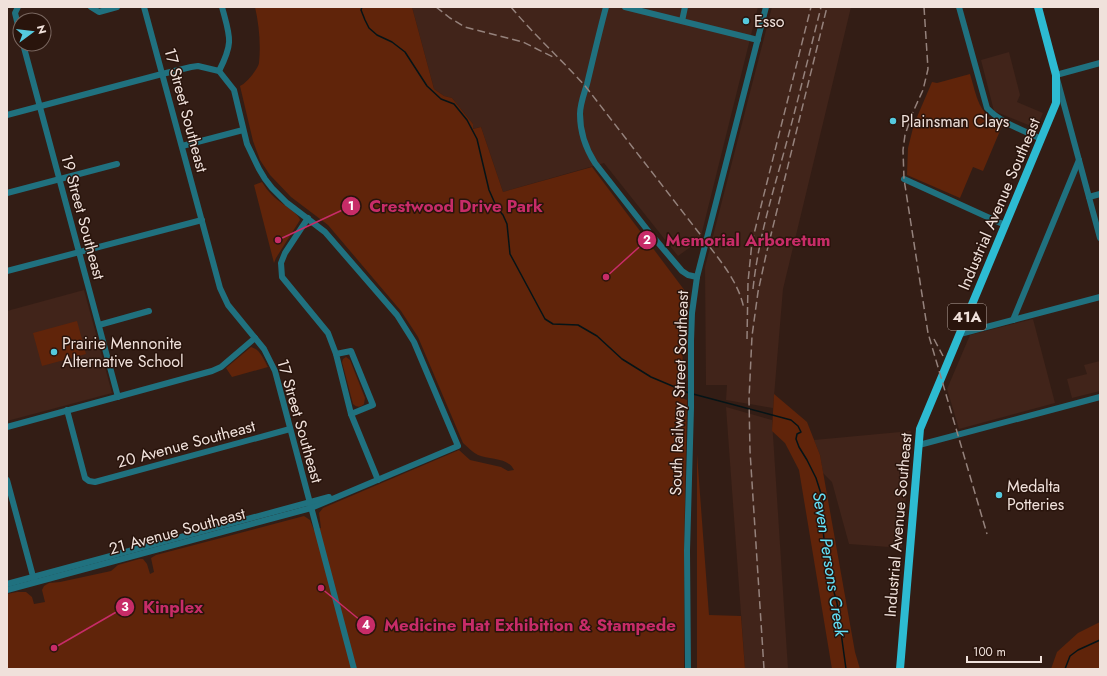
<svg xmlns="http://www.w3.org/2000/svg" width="1107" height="676" font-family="Jost,sans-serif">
  <rect width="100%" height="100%" fill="#331d15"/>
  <g fill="#41241a">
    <path d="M412 7H758L700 240 678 256 604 163 503 192 481 127 473 129V124L452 98 444 96 434 89Z"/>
    <path d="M772 7H851L783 289 773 408 726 400 727 385H706L705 267Z"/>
    <path d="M1009 52 1020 95 1017 102 1043 113 1036 128 994 111 981 60Z"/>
    <path d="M84 290 112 393 7 421V311Z"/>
    <path d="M1033 319 1055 403 959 429 947 389 970 335Z"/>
    <path d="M1100 361V391L1072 398 1067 379 1087 374 1084 365Z"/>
    <path d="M726 407 772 420 788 669H745Z"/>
    <path d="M911 431 902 548 849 544 832 482 823 473 820 455 814 440Z"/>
  </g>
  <g fill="#60240a">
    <path d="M255 7H412L434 89 444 96 452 98 473 124V129L481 127 503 192 592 167 685 291 682 321 683 383 682 398 687 400 684 553V669H7V594L17 592H26L32 597 34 604 45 602 42 590 44 586 49 583 60 582 111 571 118 565 139 559H143L147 564 150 574 154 572 151 558 156 555 304 516 310 520 314 530 321 528 319 513 323 508 459 450 470 460 501 467 508 471 514 470C508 457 489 460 478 455 472 452 468 447 463 443L418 337 401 311 328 225 291 197 270 175 260 160 253 141 240 86C246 84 258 69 259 63 261 45 259 24 255 7Z"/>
    <path d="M970 74C977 97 978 114 1002 126L983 171 973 167 960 198 907 175 908 148 914 124 932 82 937 83Z"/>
    <path d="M262 182C265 187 268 191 272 195 278 202 298 212 300 220L276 258 274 263 254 185Z"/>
    <path d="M77 321 86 354 42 366 33 333Z"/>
    <path d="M251 347C260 349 264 360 268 367L232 377 226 368Z"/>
    <path d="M346 357 350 360 365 398 364 404C360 408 356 407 353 404L342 362 343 359Z"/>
    <path d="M774 394 807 422 820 455 855 652 860 669H832L799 470 785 443 772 431Z"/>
    <path d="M697 454 709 615 741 616 745 669H697Z"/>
    <path d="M1100 622V669H1051L1057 652 1078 633Z"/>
  </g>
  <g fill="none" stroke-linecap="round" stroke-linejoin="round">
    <g stroke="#051417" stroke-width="1.5">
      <path d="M362 7 361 10 365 20 369 28 377 35 392 42 405 52 427 86 441 99 454 104 467 120 477 139 489 190 497 208 503 215 507 224 510 254 545 319 553 324 578 325 597 336 622 359 651 377 689 393"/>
      <path d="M693 394 791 420 798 426 801 432 797 434 796 439 799 447 807 460 816 478 823 500 822 520 824 539 829 558 831 581 837 603 846 669"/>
      <path d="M1065 669 1070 656 1078 650 1100 640"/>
    </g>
    <g stroke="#20717f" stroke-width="6">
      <path d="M18 7 15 13 20 33"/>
      <path d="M91 7 99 12 117 7"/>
      <path d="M144 7 220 288 228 305 264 349 275 371 354 669"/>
      <path d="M606 7C599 33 593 59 587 84 584 94 580 104 580 114 580 131 586 149 595 163L649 232 682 271 688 275 697 277"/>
      <path d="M625 7 758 40"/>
      <path d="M959 7 987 108C1001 123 1023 130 1041 139"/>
      <path d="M682 21 685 7"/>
      <path d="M23 44 118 397"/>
      <path d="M1100 63 1056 75 1100 238"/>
      <path d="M219 71C234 42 230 37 222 7"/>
      <path d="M7 115 162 74 191 67 198 66 219 71 234 90 247 144 259 169 265 179 272 188 287 203 325 232 397 315 414 342 458 446 311 508 7 590"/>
      <path d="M182 146 243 130"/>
      <path d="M904 179 1005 225"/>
      <path d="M7 193 117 164"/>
      <path d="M1089 197 1100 194"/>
      <path d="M308 218 285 253 281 263 282 277 328 333 336 354 351 414 378 480"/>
      <path d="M7 271 202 220"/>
      <path d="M1013 320 1079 160"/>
      <path d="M99 325 149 311"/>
      <path d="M960 334 1100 297"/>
      <path d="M336 354 351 351 373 405 351 414"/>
      <path d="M67 410 85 478 89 481 95 482 290 429"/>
      <path d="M7 427 212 371 221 367 255 338"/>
      <path d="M919 445 1100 397"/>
      <path d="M7 480 34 580"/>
      <path d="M7 584 329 497"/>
      <path d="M688 669 687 551 691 408V341L692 313 697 277 766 7"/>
    </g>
    <path stroke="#2dbbd2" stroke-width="8" d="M900 669 920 429 1056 103V75L1038 7"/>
    <g stroke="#95827c" stroke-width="1.5" stroke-dasharray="8 4" stroke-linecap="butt">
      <path d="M436 7 450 18 465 27 523 42 555 58"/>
      <path d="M511 7C534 35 562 60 586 87L706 242C722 263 739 283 744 309"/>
      <path d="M924 7 928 69 923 90 913 112 905 135 903 150 904 179 928 333 987 534"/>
      <path d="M753 289C758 241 771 199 784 152 797 104 809 55 821 7"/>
      <path d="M747 339 748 282 752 242 811 7"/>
      <path d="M934 339 943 356"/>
      <path d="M764 669 750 451 749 399 752 336 758 292 766 255 827 7"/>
    </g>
  </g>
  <g fill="#55cadf" stroke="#29140c" stroke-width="1.5">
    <circle cx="746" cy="21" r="4"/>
    <circle cx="893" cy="121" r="4"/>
    <circle cx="54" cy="352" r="4"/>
    <circle cx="999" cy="495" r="4"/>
  </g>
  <g text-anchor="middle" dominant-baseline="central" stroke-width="3" stroke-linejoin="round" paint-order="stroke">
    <rect fill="#29140c" stroke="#b4a49d" stroke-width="1" x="948" y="304" width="38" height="26" rx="3"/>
    <g font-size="15" font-weight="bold" fill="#f0e1db">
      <text x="967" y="317">41A</text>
    </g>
    <g font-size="16" fill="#f0e1db" stroke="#29140c" text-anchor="start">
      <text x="754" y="21">Esso</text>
      <text x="901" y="121">Plainsman Clays</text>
      <text x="62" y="343">Prairie Mennonite<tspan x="62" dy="18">Alternative School</tspan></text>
      <text x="1007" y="486">Medalta<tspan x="1007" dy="18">Potteries</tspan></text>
    </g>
    <g font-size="16" fill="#f0e1db" stroke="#29140c">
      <text transform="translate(186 110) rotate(75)">17 Street Southeast</text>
      <text transform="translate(999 204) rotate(-67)">Industrial Avenue Southeast</text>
      <text transform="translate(83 217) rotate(75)">19 Street Southeast</text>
      <text transform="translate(679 393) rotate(-88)">South Railway Street Southeast</text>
      <text transform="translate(300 421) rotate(74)">17 Street Southeast</text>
      <text transform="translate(186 444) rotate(-15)">20 Avenue Southeast</text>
      <text transform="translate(898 525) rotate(-85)">Industrial Avenue Southeast</text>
      <text transform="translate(177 531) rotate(-15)">21 Avenue Southeast</text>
    </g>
    <g font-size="17" font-style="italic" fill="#64e1f8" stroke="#29140c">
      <text transform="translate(830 564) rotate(81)">Seven Persons Creek</text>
    </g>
  </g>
  <path fill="none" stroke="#c72c68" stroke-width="1.5" d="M278 240L351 206M606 277L647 240M54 648L125 607M321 588L366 625"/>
  <g fill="#c72c68" stroke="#29140c" stroke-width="1.5">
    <circle cx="278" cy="240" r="4"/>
    <circle cx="606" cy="277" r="4"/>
    <circle cx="54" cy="648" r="4"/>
    <circle cx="321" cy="588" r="4"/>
    <circle cx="351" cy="206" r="10"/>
    <circle cx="647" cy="240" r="10"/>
    <circle cx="125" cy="607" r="10"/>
    <circle cx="366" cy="625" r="10"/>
  </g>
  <g font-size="12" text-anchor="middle" font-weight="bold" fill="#fff">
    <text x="351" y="210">1</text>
    <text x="647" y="244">2</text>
    <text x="125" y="611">3</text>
    <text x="366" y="629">4</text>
  </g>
  <g font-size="17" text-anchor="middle" font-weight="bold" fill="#c72c68" stroke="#29140c" stroke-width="3" stroke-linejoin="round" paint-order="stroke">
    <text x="456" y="212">Crestwood Drive Park</text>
    <text x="748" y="246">Memorial Arboretum</text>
    <text x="173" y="613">Kinplex</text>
    <text x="530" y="631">Medicine Hat Exhibition &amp; Stampede</text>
  </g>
  <rect width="1107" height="676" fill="none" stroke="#f0e1db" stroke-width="16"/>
  <g transform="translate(32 32) rotate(75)"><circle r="19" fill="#29140c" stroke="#79665f"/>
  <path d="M0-3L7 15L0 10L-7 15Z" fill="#55cadf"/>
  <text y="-6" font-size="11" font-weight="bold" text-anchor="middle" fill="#f0e1db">N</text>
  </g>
  <path d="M967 656v6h74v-6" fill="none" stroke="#f0e1db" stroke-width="2"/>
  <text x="973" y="656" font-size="12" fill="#f0e1db" stroke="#29140c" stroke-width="3" paint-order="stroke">100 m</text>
</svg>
